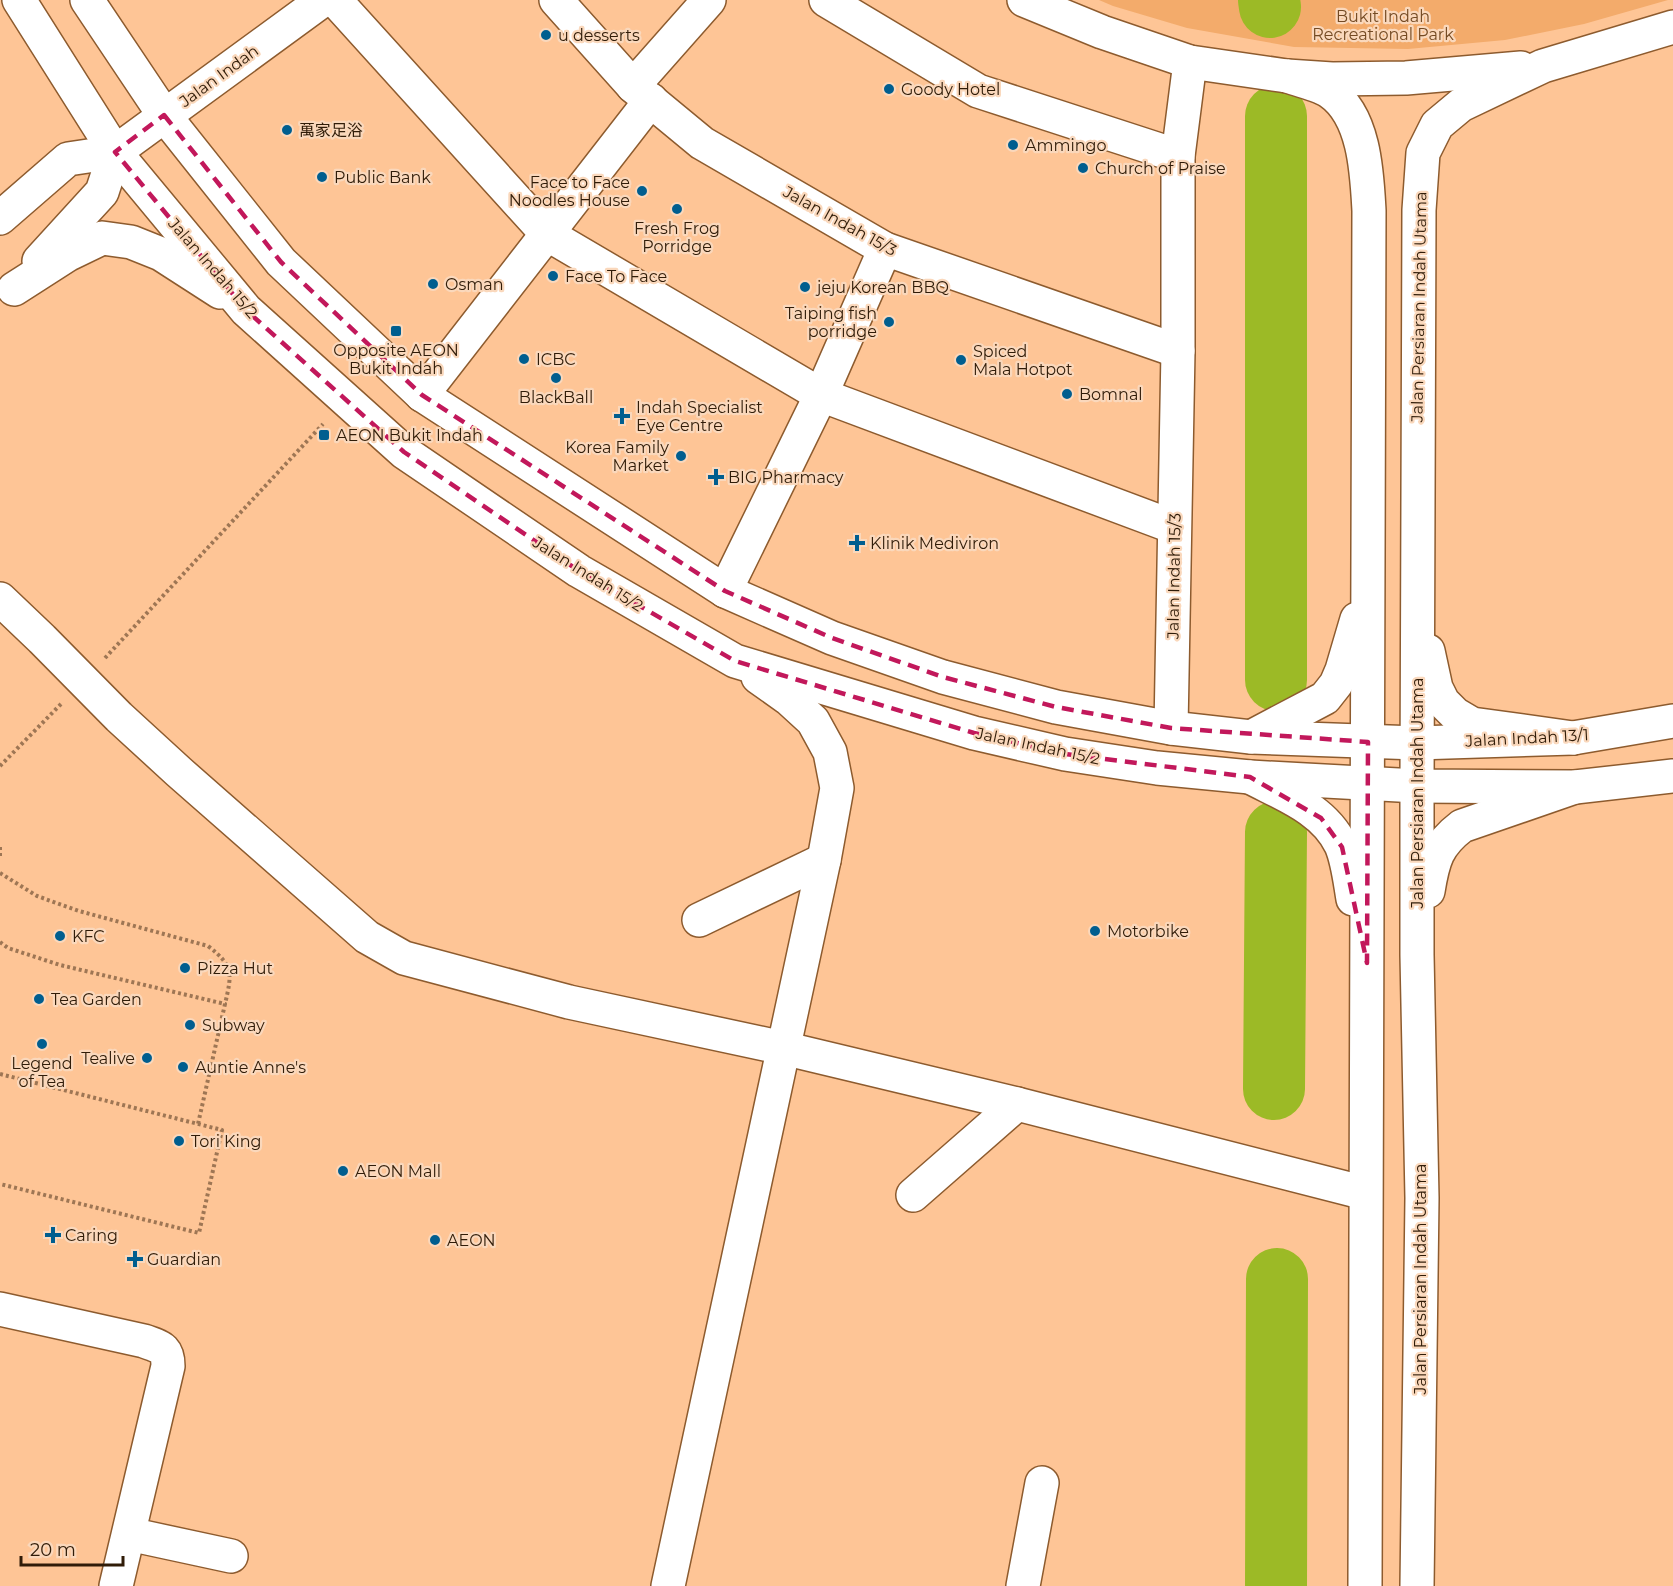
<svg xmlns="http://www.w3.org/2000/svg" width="1673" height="1586" font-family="Montserrat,'Noto Sans SC',sans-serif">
  <rect width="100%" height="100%" fill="#fec596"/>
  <path fill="#f3ab6b" d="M1099 0H1668L1584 24 1505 40 1408 49 1294 47 1187 28 1113 6Z"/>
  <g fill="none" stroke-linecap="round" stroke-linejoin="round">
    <g stroke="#9cba26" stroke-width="62">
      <path d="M1269 0 1270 7"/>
      <path d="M1276 116V680"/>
      <path d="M1274 1089 1276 832"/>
      <path d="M1276 1586 1277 1279"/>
    </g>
    <defs>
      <g id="minor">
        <path d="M19 0 115 152 246 310 404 452 579 571 735 661 974 733 1065 754 1157 768 1250 777 1417 786 1575 787 1673 776"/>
        <path d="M87 0 164 115 281 262 422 395 725 591 832 638 943 677 1056 707 1171 728 1251 737 1417 743 1573 738 1673 721"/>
        <path d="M335 0 547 234 821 395 1174 527"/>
        <path d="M556 0 633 86 702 143 885 249 1178 351"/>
        <path d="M826 0 978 91 1178 156"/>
        <path d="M633 86 709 0"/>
        <path d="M0 218 68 159 115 152 323 0"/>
        <path d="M39 261 102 192 115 152"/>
        <path d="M14 289 67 255 102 238 131 242 161 254 220 292"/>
        <path d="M422 395 651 100"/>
        <path d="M725 591 821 395 885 249"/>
        <path d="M0 599 42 639 119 717 179 772 367 937 404 958 569 1002 783 1048 1017 1104 1365 1193"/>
        <path d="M1171 728 1178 351V156L1190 62"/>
        <path d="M699 920 824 860"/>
        <path d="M913 1195 1017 1104"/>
        <path d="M0 1309 144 1341C160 1347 168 1347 168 1366L116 1586"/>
        <path d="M129 1534 231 1556"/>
        <path d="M668 1586 824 860 837 788 830 752 813 721 789 699 758 677"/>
        <path d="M1023 1586 1042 1483"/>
      </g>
      <g id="major">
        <path d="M1024 0 1102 32 1190 62 1287 76 1332 79 1406 78 1521 68"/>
        <path d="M1287 76C1299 80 1320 85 1330 92 1365 116 1367 174 1369 211L1365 1586"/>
        <path d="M1428 651 1436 688 1443 702 1455 714 1472 724 1573 738"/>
        <path d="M1251 737 1325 698 1336 684 1342 670 1357 619"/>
        <path d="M1250 777C1284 795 1324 809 1341 845 1348 861 1350 882 1353 899"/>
        <path d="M1428 891C1433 860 1437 845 1462 826L1575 787"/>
        <path d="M1417 1586 1422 1198 1417 955V786L1419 210 1423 153 1437 125 1461 105 1543 66 1673 27"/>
      </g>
    </defs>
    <use href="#minor" stroke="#8d5b2e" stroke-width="36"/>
    <use href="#major" stroke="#8d5b2e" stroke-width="36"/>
    <g stroke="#9e7654" stroke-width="4" stroke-dasharray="3 3" stroke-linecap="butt">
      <path d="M105 658 323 424"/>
      <path d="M0 766 61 704"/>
      <path d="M0 847V859"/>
      <path d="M0 873 37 896 79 911 208 946C234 966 232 974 225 1004"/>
      <path d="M0 942 8 948 60 965 225 1004 198 1124"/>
      <path d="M0 1074 222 1130 199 1233 0 1184"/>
    </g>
    <use href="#minor" stroke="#fff" stroke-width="33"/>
    <use href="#major" stroke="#fff" stroke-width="33"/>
  </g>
  <path fill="none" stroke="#c2185b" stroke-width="4.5" stroke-dasharray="12 8" stroke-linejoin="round" d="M164 115 281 262 422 395 725 591 832 638 943 677 1056 707 1171 728 1368 742 1367 963 1342 847 1321 818 1250 777 1065 754 974 733 735 661 579 571 404 452 246 310 115 152Z"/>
  <g fill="#005e8f" stroke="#fad8bc" stroke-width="2">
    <circle cx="546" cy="35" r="6"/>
    <circle cx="889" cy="89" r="6"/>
    <circle cx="287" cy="130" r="6"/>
    <circle cx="1013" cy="145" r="6"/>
    <circle cx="1083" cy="168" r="6"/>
    <circle cx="322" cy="177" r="6"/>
    <circle cx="642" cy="191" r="6"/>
    <circle cx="677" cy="209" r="6"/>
    <circle cx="553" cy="276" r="6"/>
    <circle cx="433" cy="284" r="6"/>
    <circle cx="805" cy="287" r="6"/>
    <circle cx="889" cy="322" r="6"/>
    <rect x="390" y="325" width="12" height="12" rx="3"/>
    <circle cx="524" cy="359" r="6"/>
    <circle cx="961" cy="360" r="6"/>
    <circle cx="556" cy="378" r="6"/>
    <circle cx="1067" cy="394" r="6"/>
    <path d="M619 407h6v6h6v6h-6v6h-6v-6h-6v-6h6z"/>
    <rect x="318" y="429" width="12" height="12" rx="3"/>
    <circle cx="681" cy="456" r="6"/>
    <path d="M713 468h6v6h6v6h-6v6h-6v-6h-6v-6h6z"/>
    <path d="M854 534h6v6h6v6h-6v6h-6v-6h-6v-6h6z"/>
    <circle cx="1095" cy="931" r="6"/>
    <circle cx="60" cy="936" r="6"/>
    <circle cx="185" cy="968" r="6"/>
    <circle cx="39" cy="999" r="6"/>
    <circle cx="190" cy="1025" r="6"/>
    <circle cx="42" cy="1044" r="6"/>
    <circle cx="147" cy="1058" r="6"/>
    <circle cx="183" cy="1067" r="6"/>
    <circle cx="179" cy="1141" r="6"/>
    <circle cx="343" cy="1171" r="6"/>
    <path d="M50 1226h6v6h6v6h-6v6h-6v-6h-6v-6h6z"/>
    <circle cx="435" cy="1240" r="6"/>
    <path d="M132 1250h6v6h6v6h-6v6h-6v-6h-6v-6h6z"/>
  </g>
  <g text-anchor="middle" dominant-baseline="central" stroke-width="4.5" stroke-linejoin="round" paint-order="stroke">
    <g font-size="16" fill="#744a23" stroke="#fad8bc">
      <text x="1383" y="16">Bukit Indah<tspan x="1383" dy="18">Recreational Park</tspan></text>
    </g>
    <g font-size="16" fill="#301c08" stroke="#fad8bc" text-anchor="start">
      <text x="558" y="35">u desserts</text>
      <text x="901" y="89">Goody Hotel</text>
      <text x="299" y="130">萬家足浴</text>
      <text x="1025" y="145">Ammingo</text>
      <text x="1095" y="168">Church of Praise</text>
      <text x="334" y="177">Public Bank</text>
      <text x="630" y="182" text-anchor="end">Face to Face<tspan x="630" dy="18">Noodles House</tspan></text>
      <text x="677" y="228" text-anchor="middle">Fresh Frog<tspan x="677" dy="18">Porridge</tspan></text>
      <text x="565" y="276">Face To Face</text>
      <text x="445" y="284">Osman</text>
      <text x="817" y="287">jeju Korean BBQ</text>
      <text x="877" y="313" text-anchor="end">Taiping fish<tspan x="877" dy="18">porridge</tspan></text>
      <text x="396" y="350" text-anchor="middle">Opposite AEON<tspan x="396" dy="18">Bukit Indah</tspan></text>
      <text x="973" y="351">Spiced<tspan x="973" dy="18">Mala Hotpot</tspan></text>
      <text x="536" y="359">ICBC</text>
      <text x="1079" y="394">Bomnal</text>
      <text x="556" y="397" text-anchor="middle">BlackBall</text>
      <text x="636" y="407">Indah Specialist<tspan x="636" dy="18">Eye Centre</tspan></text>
      <text x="336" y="435">AEON Bukit Indah</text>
      <text x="669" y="447" text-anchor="end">Korea Family<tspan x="669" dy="18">Market</tspan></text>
      <text x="728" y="477">BIG Pharmacy</text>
      <text x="870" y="543">Klinik Mediviron</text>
      <text x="1107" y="931">Motorbike</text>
      <text x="72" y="936">KFC</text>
      <text x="197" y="968">Pizza Hut</text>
      <text x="51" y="999">Tea Garden</text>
      <text x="202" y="1025">Subway</text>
      <text x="135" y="1058" text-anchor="end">Tealive</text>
      <text x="42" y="1063" text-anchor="middle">Legend<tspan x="42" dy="18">of Tea</tspan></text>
      <text x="195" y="1067">Auntie Anne's</text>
      <text x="191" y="1141">Tori King</text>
      <text x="355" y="1171">AEON Mall</text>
      <text x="65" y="1235">Caring</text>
      <text x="447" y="1240">AEON</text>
      <text x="147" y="1259">Guardian</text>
    </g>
    <g font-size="16" fill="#301c08" stroke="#fad8bc">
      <text transform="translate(219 76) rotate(-36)">Jalan Indah</text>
      <text transform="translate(840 221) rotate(29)">Jalan Indah 15/3</text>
      <text transform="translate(213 268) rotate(49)">Jalan Indah 15/2</text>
      <text transform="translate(1419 307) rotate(-89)">Jalan Persiaran Indah Utama</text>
      <text transform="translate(588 574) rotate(32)">Jalan Indah 15/2</text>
      <text transform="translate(1174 576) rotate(-89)">Jalan Indah 15/3</text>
      <text transform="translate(1527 738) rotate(-3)">Jalan Indah 13/1</text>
      <text transform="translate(1038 746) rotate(12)">Jalan Indah 15/2</text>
      <text transform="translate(1417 793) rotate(-90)">Jalan Persiaran Indah Utama</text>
      <text transform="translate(1420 1279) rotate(-90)">Jalan Persiaran Indah Utama</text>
    </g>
  </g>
  <path d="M21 1556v9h102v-9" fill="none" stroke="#301c08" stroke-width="3"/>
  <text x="30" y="1556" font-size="18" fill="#301c08" stroke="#fad8bc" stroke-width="4.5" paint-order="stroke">20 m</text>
</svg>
